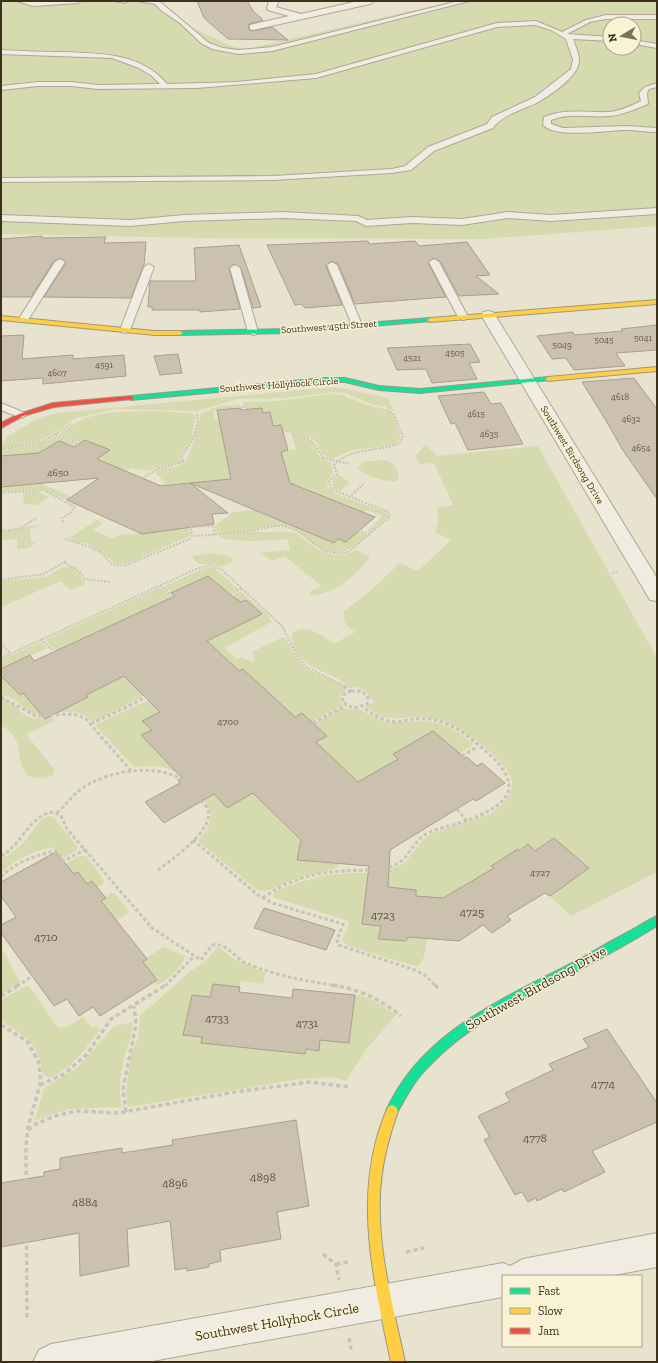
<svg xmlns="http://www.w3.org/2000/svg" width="658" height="1363" font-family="'Zilla Slab',serif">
  <rect width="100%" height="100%" fill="#e8e3ce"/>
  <g fill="#d6daaf" fill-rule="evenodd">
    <path d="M1 1H157L189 26 231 46 246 49 454 1H657V104L655 105 657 107V226L483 239 200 238 1 234ZM610 24H634V48H610Z"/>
    <path d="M323 388H341L388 398 394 412 386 407 368 403 345 393 334 392 286 398 237 399 197 411 115 409 76 418 39 442 1 449V444L7 439 5 438 38 418 57 413Z"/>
    <path d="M331 394 345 395 348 399H353L366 405 388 410 393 415 401 439 394 445 352 450 332 459 322 454C316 437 311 436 292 436L291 432 283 433 273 426 270 412 246 410 243 402 278 401Z"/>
    <path d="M241 405 240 407 213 410 215 419 222 418 219 421 231 479 160 485 165 482 156 474V471C165 466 175 469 183 464 193 458 195 424 202 413L219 406Z"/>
    <path d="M155 411 192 413 196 415 190 445 180 455 183 461 181 463 161 466 147 471 131 468 120 475 91 463 109 450 85 440 80 443 60 434C88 409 119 412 155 411Z"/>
    <path d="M57 436 78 445 74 447 59 441 39 453 1 456V451L3 450 37 445Z"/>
    <path d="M293 438C309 438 314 440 318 455L331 463 333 473 328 480 327 488 336 494 387 513 388 517 370 533 367 531 383 516 367 510 361 515 290 483 281 452 296 449Z"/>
    <path d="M425 444 437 456 538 446 657 658V872L571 916 550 896 589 868 554 838 535 851 528 844 492 866 501 875 472 881 450 894 453 898 362 924 381 926 379 939 406 941 408 937 427 939 424 957 418 967 348 946 342 941 349 924 348 921 273 897 275 892C294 883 314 877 336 874 356 872 379 875 399 866 412 859 417 842 431 834L490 814C500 808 513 795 512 782 511 764 460 725 443 721 434 718 425 717 415 717 397 718 381 722 367 706L373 703V699H370L371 697 363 690 359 689 360 687 350 688C347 687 346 684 343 682 325 669 291 667 292 634 303 621 324 636 334 644L355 632 346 625 343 616 344 611 369 592 400 563 418 571 451 540 435 533 438 521 437 508 453 505 434 463 420 464 417 461 416 456Z"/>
    <path d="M382 460C393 460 396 467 399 476L397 481C388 483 363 476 358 468L363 462Z"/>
    <path d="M340 475 350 483 340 491 333 488 332 484 334 478Z"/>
    <path d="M40 483 71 497 67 500 42 489 1 492V487Z"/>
    <path d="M37 491 49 497 37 505 24 504 23 493Z"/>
    <path d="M255 510 346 542 357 533 355 530 368 535C341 558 333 558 305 537 299 532 294 528 286 526 272 524 261 528 247 531 237 533 227 533 217 534L216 525 233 512Z"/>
    <path d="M97 520 103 523 93 530 113 539 119 535 184 529V525H188L190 536 128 563 117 564 87 543H76L69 538Z"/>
    <path d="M36 525 39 527 30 528 31 542 37 541 29 548 17 549V539L1 540V532C13 531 24 526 36 525Z"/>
    <path d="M253 532H294L317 549 332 555H346L356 550 370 557C356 575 335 595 311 595L309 592 322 586 284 556 273 561 259 553 290 550 288 539C274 540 229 544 219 536Z"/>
    <path d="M211 553 229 556 234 561 221 567 210 564H199L193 559V556Z"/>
    <path d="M72 566 80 574 81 579 85 581 83 585 70 590 61 581 1 607V581L46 577 61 568Z"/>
    <path d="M207 567 214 568 238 589 228 593 208 576 172 593 165 586Z"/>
    <path d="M161 587 172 597 56 651 45 640Z"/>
    <path d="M240 591 269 616 271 622 224 648 237 659 241 657 252 662 255 660 252 652 283 637C293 645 294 659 305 667 317 675 332 678 342 686L346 691 341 694 340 702 342 705 311 722 302 713 291 719 239 671 197 641 262 614 246 600 241 602 232 595Z"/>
    <path d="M41 642 47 648 1 669V660Z"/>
    <path d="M133 672 153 691 93 722C82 711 71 711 57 713L88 698 86 695Z"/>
    <path d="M1 676 20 695 23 693 41 715C24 714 19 697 1 695Z"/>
    <path d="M1 698C12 701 16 708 25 715 33 720 45 718 53 717L54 721 26 734 55 770 53 775C48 778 44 779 38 778 17 778 22 754 16 740 13 733 7 729 1 725Z"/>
    <path d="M148 700 160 712 143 721 152 730 179 773 160 766 134 767 95 725Z"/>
    <path d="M342 708 361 710 382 721 391 723 419 721 438 723 452 728 473 744 460 754 433 731 394 754 398 759 360 781 346 780 332 757 316 742 327 736 314 724Z"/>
    <path d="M211 792 227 808 253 793 301 840 297 860 339 864 338 867C323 873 307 874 292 880 281 884 267 895 256 889L198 841C210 828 216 815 204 800Z"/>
    <path d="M50 816 54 818 78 847 76 851 64 858 52 847C32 852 15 859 1 874V859C10 855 19 848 26 840 33 832 39 817 50 816Z"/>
    <path d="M79 856H86L104 880 103 884 97 887H83L81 885 86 882 78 872 73 874 65 864Z"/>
    <path d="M111 893H114L129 911 128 913 112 923 111 914 103 904H96Z"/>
    <path d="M1 947 20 982 1 994Z"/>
    <path d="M163 947 185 956C182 967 167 981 157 985L154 982 157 980 143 962 147 959 146 958Z"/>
    <path d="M218 947 232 958 266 973 263 984 240 981V987L213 984 210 997 192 995 183 1035 202 1037 201 1043 305 1054 306 1049 319 1051 320 1040 349 1043 355 995C371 997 383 1006 396 1015L367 1048 346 1081 333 1077 302 1079 128 1107 126 1089 131 1054 138 1038 140 1016 187 974 205 961Z"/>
    <path d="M26 986H29L55 1024 59 1028 67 1027 83 1017 92 1028 97 1026 100 1030C84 1049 74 1068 49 1078L43 1074C39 1044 26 1036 1 1021V1000Z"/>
    <path d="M132 1022C133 1033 129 1042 126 1052 121 1067 118 1093 122 1107L69 1109 36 1120 35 1119 44 1088 78 1067 113 1027Z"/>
  </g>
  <g fill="#ccc1af" stroke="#a99e8d">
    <path d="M197 1H247L253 11 263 20 249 24V30L253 31 272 27 288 40 228 39 204 18Z"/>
    <path d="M42 236V238L106 237 104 243 146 242 144 265 131 298 44 297 66 263 61 258 54 261 31 297H1V239Z"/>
    <path d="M368 241 369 244 415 241 419 246 467 242 490 275 476 276 499 294 459 296 440 261 433 258 428 263 446 297 355 304 338 264 331 261 326 266 342 305 305 308 301 304 295 305 267 245Z"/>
    <path d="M239 245 261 307 253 308 241 268 234 264 229 268 240 309 200 312V310H152V307H148L150 281H196L194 248Z"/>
    <path d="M657 325V350L616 353 625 366 574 370 566 358 552 359 537 336 573 332 574 335 623 331 621 329Z"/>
    <path d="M24 335 22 359 73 355V359L124 355 126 376 43 384V378L1 381V336Z"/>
    <path d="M470 344 480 362 469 363 477 379 432 383 426 369 397 370 387 348Z"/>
    <path d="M178 354 182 373 160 375 154 356Z"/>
    <path d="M634 378 657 409V499L622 449 608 424 582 382Z"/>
    <path d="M484 392 491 404 501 403 523 444 468 450 455 423 451 424 438 396Z"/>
    <path d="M241 408V410L262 408 263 413 270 412 273 426 281 425 288 450 281 452 290 483 375 517 346 542 338 539 334 543 190 483 231 479 217 410Z"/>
    <path d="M85 440 110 450 97 459 161 486 190 483 228 513 212 514 214 524 142 534 67 500 99 478 1 487V456L39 453 59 441 74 447Z"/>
    <path d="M208 576 232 596 241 602 246 600 262 614 207 641 239 671 243 669 295 717 302 713 327 736 316 742 358 782 398 759 393 754 433 731 465 758 467 757 477 766 482 763 505 783 476 801 473 799 390 850 388 887 416 890V896L443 898 494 868 491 866 518 849 519 851 528 844 535 851 554 838 589 868 550 896 545 893 507 916 511 920 492 933 483 925 459 941 408 937 406 941 378 939 381 926 362 924 369 866 297 860 301 840 253 793 227 808 214 794 164 823 145 802 180 783 178 780 182 778 141 735 152 730 142 721 160 712 124 676 86 695 88 697 45 719 23 693 20 695 1 676V669L30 655 34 661 175 596 171 593Z"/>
    <path d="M56 852 74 874 78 872 87 884 92 881 106 898 101 901 147 959 143 962 157 980 100 1016 93 1007 79 1016 67 999 54 1006 1 933V925L16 917 1 896V882Z"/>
    <path d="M264 908 335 930 326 950 254 928Z"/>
    <path d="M213 984 240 987 239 992 292 998 293 989 355 995 349 1043 320 1040 319 1051 306 1049 305 1054 201 1043 202 1037 183 1035 192 995 210 997Z"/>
    <path d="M607 1029 657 1103V1122L592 1151 605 1172 564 1192 562 1189 537 1201 536 1198 528 1202 522 1192 515 1195 484 1140 490 1137 478 1116 510 1101 505 1093 553 1070 549 1064 589 1047 583 1039Z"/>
    <path d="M296 1120 309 1206 277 1212 281 1239 220 1250 221 1261 209 1264V1267L187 1271V1268L175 1270 170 1221 127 1229 129 1266 80 1276 79 1233 1 1247V1183L44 1176V1172L60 1169V1158L122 1148V1153L173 1145 172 1140Z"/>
  </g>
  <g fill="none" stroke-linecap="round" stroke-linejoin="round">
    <defs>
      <g id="lane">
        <path d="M17 1H81L78 3 33 6Z"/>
        <path d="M115 1H128L125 3Z"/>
        <path d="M138 1H159L209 43 223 48 239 50 272 47 459 1H469L272 51 239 54 212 49 201 43 180 23 162 11 155 4Z"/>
        <path d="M606 15H657V19H606L590 22 567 34 610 37V41L573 39C575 45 579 53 579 60 580 75 552 94 540 101 525 110 503 113 493 128L434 151 411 170 392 173 273 180 1 182V178L273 176 392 169 405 166 428 147 487 124 492 117 535 97 571 69 573 60 566 39 551 30 535 25 497 27 316 78 197 88 98 89 71 86H38L1 90V86L38 82H71L98 85 160 84 152 76 139 68 112 58 1 54V50C23 51 44 52 66 52 103 54 141 53 167 84L237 82 316 74 497 23 536 21 562 32 586 20Z"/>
        <path d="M634 40 657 44V48L634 44Z"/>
        <path d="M657 83V87L649 89 647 93 648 104C635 109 623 115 609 116 589 118 570 112 551 120V124L563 128 626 126 657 128V132C647 132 636 130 626 130 606 130 557 139 543 125L544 117C566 108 586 113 609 112 620 111 631 106 641 101L639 93 645 87Z"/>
        <path d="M657 208V214L551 221 508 218 462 225 412 223 366 226 356 221 283 218 184 221 130 226 1 221V215L130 220 184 215 283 212 358 216 367 220 412 217 462 219 508 212 551 215Z"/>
        <path d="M60 259 65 262 28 320 27 322H19L18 320 55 262Z"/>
        <path d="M434 259 439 262 468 317 467 319 463 320 458 317 429 262Z"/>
        <path d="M332 262 337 265 362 325 361 327H353L352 325 327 265Z"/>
        <path d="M149 264 154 267 130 330 125 333 121 332 120 330 144 267Z"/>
        <path d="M235 265 240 268 258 332 257 334 253 335 248 332 230 268Z"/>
        <path d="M1 403 25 413 27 415 21 418 1 410Z"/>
      </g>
      <g id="street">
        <path d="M269 1H279L276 7 301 14 358 1H374L370 4 253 30 250 29V25L289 16 268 10 267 8Z"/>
        <path d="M488 311 493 312 495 315 657 578V601L650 600 647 595 481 315 483 312Z"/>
        <path d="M657 1233V1267L609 1276H503V1297L147 1362H33L39 1350 51 1344 503 1263 510 1266 523 1259Z"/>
      </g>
      <g id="fast">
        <path d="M430 318 432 319V321L288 333 180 335 177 333 180 331 288 329Z"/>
        <path d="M548 377 550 378V380L420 393 379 390 345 382H325L131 400 128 398 131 396 325 378H345L379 386 420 389Z"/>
        <path d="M657 916V926C631 942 604 957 577 971 525 998 471 1022 430 1065 415 1079 406 1097 396 1115L392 1117 388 1115 386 1111C422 1030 506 998 580 959 597 949 613 940 630 931 639 926 648 920 657 916Z"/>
      </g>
      <g id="slow">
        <path d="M657 300V304L430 322 427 320 430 318Z"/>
        <path d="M1 316 155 331H180L183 333 180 335H155L1 320Z"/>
        <path d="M657 367V371L548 381 545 379 548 377Z"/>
        <path d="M392 1105 396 1107 398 1111C391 1131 385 1151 382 1173 373 1235 392 1301 405 1362H391C373 1277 351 1190 388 1107Z"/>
      </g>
      <path id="jam" d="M131 396 134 398 133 399 54 407 23 416 1 428V423L19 414 53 403Z"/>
    </defs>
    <use href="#lane" stroke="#aea797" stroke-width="2"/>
    <use href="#street" stroke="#aea797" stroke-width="2"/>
    <use href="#fast" stroke="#9d9787" stroke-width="2"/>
    <use href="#slow" stroke="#9d9787" stroke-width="2"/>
    <use href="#jam" stroke="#9d9787" stroke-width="2"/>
    <g stroke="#c9c4b7" stroke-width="2" stroke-dasharray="2 1.5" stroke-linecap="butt">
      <path d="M243 406 244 412"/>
      <path d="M56 434 79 444"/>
      <path d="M293 437C315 437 312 443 324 458L350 464"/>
      <path d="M1 449 41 443 72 423"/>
      <path d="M143 478 159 468 184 462 182 456C191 444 200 427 197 412"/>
      <path d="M1 493 43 490 75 507 72 512 62 518 63 524"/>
      <path d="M349 497 365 483"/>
      <path d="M190 525 192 536"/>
      <path d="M190 527 214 526 215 535"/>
      <path d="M355 529 370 535"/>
      <path d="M1 531 18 529 37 518"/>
      <path d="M65 539C75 543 88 545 98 551 111 559 106 567 126 565L190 539 192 536C211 535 231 534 250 531 262 529 275 524 287 527 313 534 313 556 347 553L390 517 388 512 331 489 329 481 337 474 334 465C352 446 377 453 400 443L403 436 394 415 386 408"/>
      <path d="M65 563 77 569 85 579 110 582"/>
      <path d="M612 573 619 572"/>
      <path d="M1 580 44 574 66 561"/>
      <path d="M161 585 173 596"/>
      <path d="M230 594 242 588"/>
      <path d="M41 639 54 652"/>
      <path d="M1 643 11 654"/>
      <path d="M1 658 194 570 209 565 222 570 282 626 298 657 305 666 346 687"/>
    </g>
    <g stroke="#c9c4b7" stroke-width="3" stroke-dasharray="3.5 2.5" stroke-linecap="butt">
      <path d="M344 686 350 691"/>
      <path d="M351 691H361L368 697 367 704 354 708 342 702 343 695Z"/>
      <path d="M1 697 36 716 73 714 85 718 132 772"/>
      <path d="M313 723 346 705"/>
      <path d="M91 724 155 693"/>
      <path d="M462 756 477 747"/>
      <path d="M457 809 467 821"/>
      <path d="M57 813C65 805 72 796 81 789 106 771 154 763 181 779"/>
      <path d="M193 840 258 895 272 903 343 924 337 940 338 945 415 970 425 975 436 986"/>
      <path d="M1 856C21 846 30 814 54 812L61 816 67 829 152 928 201 960 212 945C226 942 234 957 246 963 276 976 307 981 338 986"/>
      <path d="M158 870C171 860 218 828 207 808 206 805 203 803 201 801"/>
      <path d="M1 877C16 862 36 855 56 851L64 861 86 849"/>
      <path d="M263 898C287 880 315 872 345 871 360 870 378 871 393 866 409 860 413 840 428 833 440 827 455 825 468 820 537 795 507 767 465 734 450 723 432 717 414 719 406 720 398 723 390 721 379 719 371 713 363 707"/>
      <path d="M1 913V918"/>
      <path d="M17 986 64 956"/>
      <path d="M165 986 194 956"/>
    </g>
    <g stroke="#c9c4b7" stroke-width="3.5" stroke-dasharray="4.5 3" stroke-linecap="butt">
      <path d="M332 985C359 989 380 999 401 1016"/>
      <path d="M435 985 438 988"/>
      <path d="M1 996 19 985"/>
      <path d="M1 1025 27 1041 39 1063 41 1081 28 1127 26 1146 27 1320"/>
      <path d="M40 1085 64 1074 87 1054 111 1019 166 985"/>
      <path d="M126 1112 123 1088 136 1025 134 1006"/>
      <path d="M28 1130 36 1124 55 1116 76 1111 118 1113 235 1092 310 1082 349 1087"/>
      <path d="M406 1252 424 1248"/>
      <path d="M323 1254 336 1264 339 1280"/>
      <path d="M336 1264 348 1262"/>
      <path d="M349 1338 351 1350"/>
    </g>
    <use href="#lane" fill="#f0ece1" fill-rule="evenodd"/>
    <use href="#street" fill="#f0ece1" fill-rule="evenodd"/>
    <use href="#fast" fill="#16e098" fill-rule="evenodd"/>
    <use href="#slow" fill="#ffcf43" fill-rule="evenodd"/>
    <use href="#jam" fill="#f24e42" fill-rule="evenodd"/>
  </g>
  <g text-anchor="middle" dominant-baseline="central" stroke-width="3" stroke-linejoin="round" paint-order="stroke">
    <g font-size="9" fill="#625442">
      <text x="643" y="338">5041</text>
      <text x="604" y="340">5045</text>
      <text x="562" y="345">5049</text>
      <text x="455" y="353">4505</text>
      <text x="412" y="358">4521</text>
      <text x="104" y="365">4591</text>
      <text x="57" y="373">4607</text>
      <text x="620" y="397">4618</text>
      <text x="476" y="414">4615</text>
      <text x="631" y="419">4632</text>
      <text x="489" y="434">4635</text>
      <text x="641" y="448">4654</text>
    </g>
    <g font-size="10" fill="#3f301d" stroke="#faf2d4">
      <text transform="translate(329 327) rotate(-4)">Southwest 45th Street</text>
      <text transform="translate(279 385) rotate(-4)">Southwest Hollyhock Circle</text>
      <text transform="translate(572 455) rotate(59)">Southwest Birdsong Drive</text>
    </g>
    <g font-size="10" fill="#625442">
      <text x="58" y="473">4650</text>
      <text x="228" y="722">4700</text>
      <text x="540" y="873">4727</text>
    </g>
    <g font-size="12" fill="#625442">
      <text x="472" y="912">4725</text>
      <text x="383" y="915">4723</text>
      <text x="46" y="937">4710</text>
      <text x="217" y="1018">4733</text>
      <text x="307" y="1023">4731</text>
      <text x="603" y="1084">4774</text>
      <text x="535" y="1138">4778</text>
      <text x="263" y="1177">4898</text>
      <text x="175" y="1183">4896</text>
      <text x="85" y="1202">4884</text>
    </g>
    <g font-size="14" fill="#3f301d" stroke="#faf2d4">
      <text transform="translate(536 988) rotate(-29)">Southwest Birdsong Drive</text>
      <text transform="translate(277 1322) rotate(-10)">Southwest Hollyhock Circle</text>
    </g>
  </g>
  <rect width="658" height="1363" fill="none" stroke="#3f301d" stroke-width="4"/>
  <rect x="502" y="1275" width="140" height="72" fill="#faf2d4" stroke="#afa48b"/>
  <rect x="510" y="1288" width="20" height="6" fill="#16e098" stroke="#afa48b"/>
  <text x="538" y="1295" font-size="12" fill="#3f301d">Fast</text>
  <rect x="510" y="1308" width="20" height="6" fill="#ffcf43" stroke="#afa48b"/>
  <text x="538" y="1315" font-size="12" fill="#3f301d">Slow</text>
  <rect x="510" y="1328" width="20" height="6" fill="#f24e42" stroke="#afa48b"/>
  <text x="538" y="1335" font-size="12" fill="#3f301d">Jam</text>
  <g transform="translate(622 36) rotate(260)"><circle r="19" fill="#faf2d4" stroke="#afa48b"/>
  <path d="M0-3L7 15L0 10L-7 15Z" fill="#7a6f5b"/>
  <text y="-6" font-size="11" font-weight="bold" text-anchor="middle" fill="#3f301d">N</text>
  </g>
</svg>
